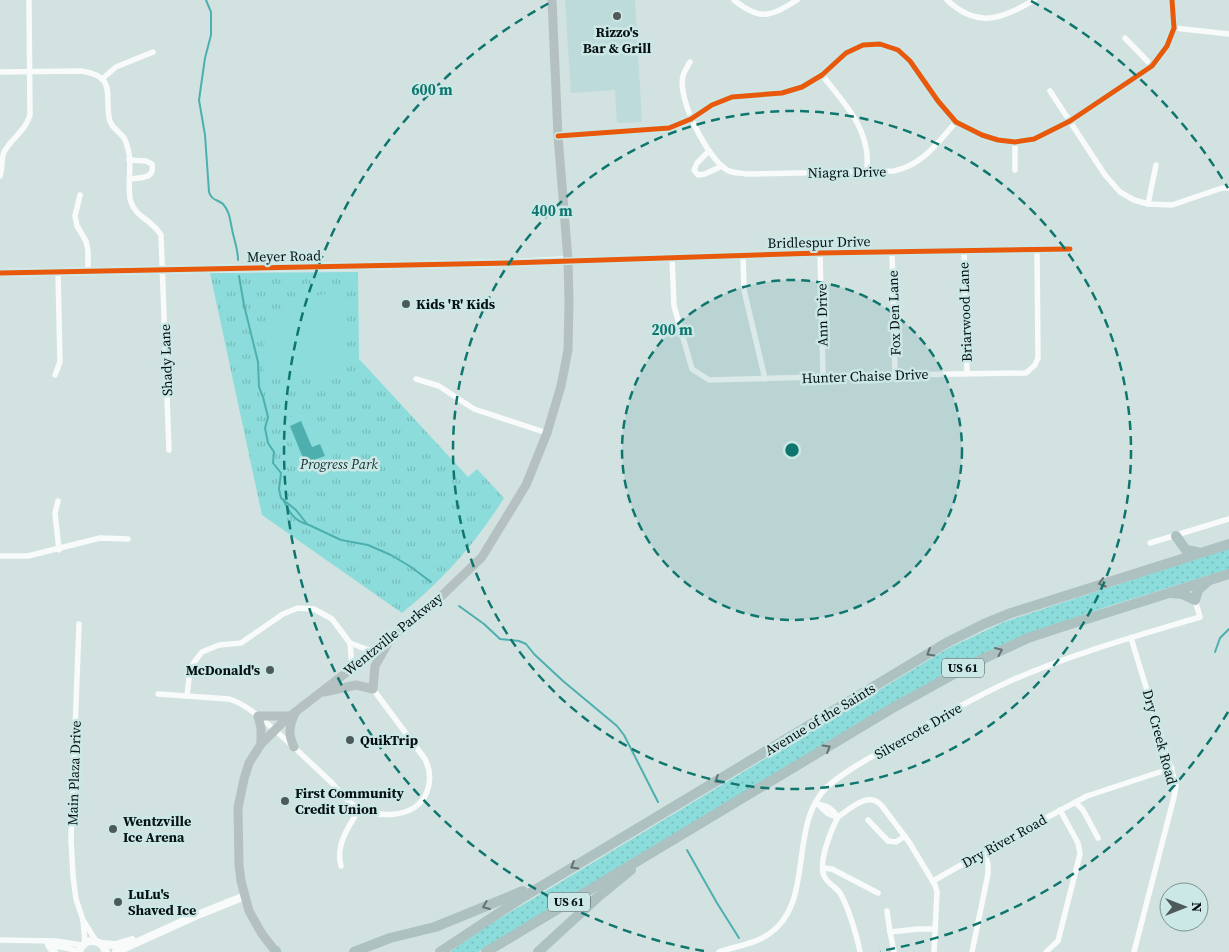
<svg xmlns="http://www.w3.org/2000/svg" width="1229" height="952" font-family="'Source Serif 4',serif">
  <defs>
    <pattern id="grass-dots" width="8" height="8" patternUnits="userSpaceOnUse" patternTransform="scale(1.25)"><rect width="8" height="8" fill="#8bdcda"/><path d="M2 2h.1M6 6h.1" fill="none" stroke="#76bcba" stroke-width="1.8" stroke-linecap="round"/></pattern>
    <pattern id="park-tufts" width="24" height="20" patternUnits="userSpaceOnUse" patternTransform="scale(1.25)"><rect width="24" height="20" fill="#8bdcda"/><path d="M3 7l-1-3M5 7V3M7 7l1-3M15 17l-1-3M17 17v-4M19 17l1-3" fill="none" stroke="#76bcba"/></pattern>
  </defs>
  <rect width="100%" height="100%" fill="#d1e2e1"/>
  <path fill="#bddbda" d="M565 0H635L642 122 617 123 615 90 571 93Z"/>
  <path fill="url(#grass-dots)" d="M1229 548V569L1109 606 1028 634 478 952H450L487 926 556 885 947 649 1004 622Z"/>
  <path fill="url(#park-tufts)" d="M358 272 359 359 468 477 477 469 504 498C475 544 444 579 402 613L262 515 210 273Z"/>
  <g fill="#8bdcda">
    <path d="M334 293 342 303V371L339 375 265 376C263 366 263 355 264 345 270 306 300 297 334 293Z"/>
    <path d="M313 409 334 459 303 471 282 420Z"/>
  </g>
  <path fill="#4db0af" d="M301 421 312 447 320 444 325 456 305 463 290 426Z"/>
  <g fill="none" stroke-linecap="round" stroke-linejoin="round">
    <g stroke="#4db0af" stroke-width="2">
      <path d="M206 0 211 12V35L205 58 199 100 205 135 209 192C212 201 217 199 223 204 230 212 230 220 232 229 234 240 238 249 238 260"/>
      <path d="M239 276 244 305 258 362 259 387 263 397 268 417 265 428 268 443 274 452 273 463 281 473 279 489 281 498 296 510 307 524 341 540 368 545 391 555 411 567 431 582"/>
      <path d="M283 499C288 510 293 520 306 524"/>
      <path d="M459 606 484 624 500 639 519 641 526 644 534 654 563 681 617 726 624 735 658 802"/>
      <path d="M1215 652 1220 638 1229 629"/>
      <path d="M687 850 717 903 739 938"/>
    </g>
    <g stroke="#f8fbfa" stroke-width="5.5">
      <path d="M734 0C760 21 770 17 797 0"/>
      <path d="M947 0C978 29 1001 19 1034 0"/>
      <path d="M1174 28 1229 34"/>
      <path d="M1125 38 1152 66"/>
      <path d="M690 62C688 66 684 71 683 76 677 99 708 159 727 170 732 173 740 173 746 174L894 171C923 165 937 143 956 122"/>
      <path d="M0 72 82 71C116 77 105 92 109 117 110 127 118 130 124 138 126 141 127 146 128 149 133 164 126 187 131 202 135 216 153 221 161 235L169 450"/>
      <path d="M822 75C839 97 861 119 866 148 868 155 867 164 867 171"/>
      <path d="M102 79 116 67 153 52"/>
      <path d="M1050 91 1105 175 1120 192 1134 200 1148 204 1172 205 1222 188H1229"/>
      <path d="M558 136 669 128 691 119 712 105 732 97 782 93 802 87 822 75 846 53 863 45 880 44 898 50 910 61 938 101 956 122 982 135 998 140 1015 142 1034 139 1070 121 1152 66 1167 46 1174 28 1172 0"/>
      <path d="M1015 142V170"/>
      <path d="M709 151 697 163 694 170 698 175 705 174 722 166"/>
      <path d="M129 160 146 161 152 164C155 179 142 177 130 179"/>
      <path d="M0 176C3 168 1 159 4 152 12 137 25 132 30 115L29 0"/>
      <path d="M80 195 75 216 77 226 86 241 88 251V271"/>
      <path d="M1148 204 1156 165"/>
      <path d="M964 250 967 373"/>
      <path d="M892 251 895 375"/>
      <path d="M820 253 823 377"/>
      <path d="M743 255 744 290 765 379"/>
      <path d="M672 257 674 306 692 369 709 380 895 375 1026 373 1035 365 1038 358 1037 249"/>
      <path d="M568 260 820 253 1070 249"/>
      <path d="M55 375 60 362 58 272"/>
      <path d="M416 379 439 386 474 409 547 433"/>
      <path d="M58 501 55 513 59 550"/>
      <path d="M1150 543 1229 519"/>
      <path d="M0 556H28L100 538 128 539"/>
      <path d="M79 624 71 839 73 876 76 899 83 920 96 941"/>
      <path d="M1131 638 1176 785 1174 797 1134 952"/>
      <path d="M350 643 374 652"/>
      <path d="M158 694 229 699C248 705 261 719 276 731 295 748 313 765 332 783 339 791 347 802 357 807 377 818 412 819 425 796 431 784 431 771 425 759L373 689"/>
      <path d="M187 696 190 669 195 661 202 652 219 645 241 643 283 614 298 608 314 609 332 619 350 643 352 668"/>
      <path d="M1075 802 1083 810 1098 838"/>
      <path d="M817 803C824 810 828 816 838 817 831 830 818 862 824 876 827 883 836 887 840 893 848 906 857 936 860 952"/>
      <path d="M819 805C828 805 833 810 838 817 850 809 869 790 882 806L909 842 935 885 937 892 934 952"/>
      <path d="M868 820 888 841 896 842 905 836"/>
      <path d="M341 866C335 845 349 826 360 808"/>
      <path d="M823 868 832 869 878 893"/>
      <path d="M933 881 996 845 1087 796 1172 768"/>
      <path d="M887 911 890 932 918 929H935"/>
      <path d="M83 920 85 943"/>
      <path d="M890 932 894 951"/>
      <path d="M0 940 56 941 82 945"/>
      <path d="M48 945 67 948 80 952"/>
      <path d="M719 952C736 946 755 944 769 934 816 902 787 826 827 787 847 769 874 756 897 742 934 720 971 699 1010 681 1071 654 1137 636 1200 617L1195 600"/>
      <path d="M972 952 988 874V864L984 852"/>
      <path d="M1046 952 1058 941 1080 854 1078 843 1060 810"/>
    </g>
    <g stroke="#f8fbfa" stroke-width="8">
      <path d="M0 273 509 263 568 260"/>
      <path d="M102 944 116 945 132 940"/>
      <path d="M49 945 54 952"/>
      <path d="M79 952C84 937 101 938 106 952"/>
      <path d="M116 952 195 916 245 896"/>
    </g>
    <g stroke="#b5c1c1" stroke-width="9">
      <path d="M324 692 356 685 373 689 375 666 388 643"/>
      <path d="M261 744V728L258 716H290"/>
      <path d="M294 747C288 734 289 727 295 713"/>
      <path d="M276 952 262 934 249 911 241 881 239 865 238 808 244 779 249 763 261 744 285 720 427 610 482 557 526 485 547 433 561 386 568 350 569 302 568 260 558 136 552 0"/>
    </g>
    <g stroke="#aec1c1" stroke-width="10">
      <path d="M1176 536 1186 550 1197 552"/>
      <path d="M1171 593 1182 594 1195 600 1198 590 1207 582"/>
      <path d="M276 951V952"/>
      <path d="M354 952 390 938 435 927 523 891"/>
      <path d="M440 952 520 899 946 643 984 624 1011 613 1229 544"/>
      <path d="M486 952 891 709 972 664 1028 638 1058 628 1229 574"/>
      <path d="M538 952 598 897 631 870"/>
    </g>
    <defs>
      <g id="cycleway">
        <path d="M558 136 669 128 691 119 712 105 732 97 782 93 802 87 822 75 846 53 863 45 880 44 898 50 910 61 938 101 956 122 982 135 998 140 1015 142 1034 139 1070 121 1152 66 1167 46 1174 28 1172 0"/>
        <path d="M0 273 509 263 820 253 1070 249"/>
      </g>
    </defs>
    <use href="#cycleway" stroke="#cbe8e7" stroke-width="8"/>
    <use href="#cycleway" stroke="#e8590c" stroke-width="5"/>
  </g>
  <defs><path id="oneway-chevron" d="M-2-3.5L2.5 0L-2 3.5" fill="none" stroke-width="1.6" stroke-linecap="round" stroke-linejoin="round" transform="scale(1.25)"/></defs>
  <g stroke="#637272">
    <use href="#oneway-chevron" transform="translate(1102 583) rotate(163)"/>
    <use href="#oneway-chevron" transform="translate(999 651) rotate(-24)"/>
    <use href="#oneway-chevron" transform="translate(930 653) rotate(149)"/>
    <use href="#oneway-chevron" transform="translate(827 748) rotate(-31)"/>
    <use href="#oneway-chevron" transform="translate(718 780) rotate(149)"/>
    <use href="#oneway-chevron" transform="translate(574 866) rotate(149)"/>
    <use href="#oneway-chevron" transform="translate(486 906) rotate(157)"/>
  </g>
  <circle cx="792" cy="450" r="170" fill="#0f766e" fill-opacity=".12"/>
  <g fill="none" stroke="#0f766e" stroke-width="2.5" stroke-dasharray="9 6">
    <circle cx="792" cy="450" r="170"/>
    <circle cx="792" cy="450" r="339"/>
    <path d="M1228 712A509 509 0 0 1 880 951M704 951A509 509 0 0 1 553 1M1031 1A509 509 0 0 1 1228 188"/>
  </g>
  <g fill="#4e5a5a" stroke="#cbe8e7" stroke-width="2">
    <circle cx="617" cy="16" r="5"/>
    <circle cx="406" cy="304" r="5"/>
    <circle cx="270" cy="670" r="5"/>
    <circle cx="350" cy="740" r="5"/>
    <circle cx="285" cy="801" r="5"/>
    <circle cx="113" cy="829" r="5"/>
    <circle cx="118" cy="902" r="5"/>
  </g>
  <g text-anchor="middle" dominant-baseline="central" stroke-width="5" stroke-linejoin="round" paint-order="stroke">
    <g fill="#cbe8e7" stroke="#425251" stroke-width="1">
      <rect x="942" y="658.5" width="42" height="19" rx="4"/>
      <rect x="548" y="892.5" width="42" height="19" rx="4"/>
    </g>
    <g font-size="12" font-weight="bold" fill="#071111">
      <text x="963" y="668">US 61</text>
      <text x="569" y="902">US 61</text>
    </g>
    <g font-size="14" font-weight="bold" fill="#071111" stroke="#cbe8e7" text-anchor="start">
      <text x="617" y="32" text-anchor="middle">Rizzo's<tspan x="617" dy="16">Bar &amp; Grill</tspan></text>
      <text x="416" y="304">Kids 'R' Kids</text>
      <text x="260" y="670" text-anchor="end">McDonald's</text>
      <text x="360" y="740">QuikTrip</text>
      <text x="295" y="793">First Community<tspan x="295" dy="16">Credit Union</tspan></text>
      <text x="123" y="821">Wentzville<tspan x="123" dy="16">Ice Arena</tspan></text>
      <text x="128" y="894">LuLu's<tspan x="128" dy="16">Shaved Ice</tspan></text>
    </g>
    <g font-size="14" fill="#071111" stroke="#cbe8e7">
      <text transform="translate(847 172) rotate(-1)">Niagra Drive</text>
      <text transform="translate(819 242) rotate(-1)">Bridlespur Drive</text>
      <text transform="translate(284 256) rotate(-1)">Meyer Road</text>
      <text transform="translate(965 312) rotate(-92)">Briarwood Lane</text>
      <text transform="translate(894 313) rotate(-92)">Fox Den Lane</text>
      <text transform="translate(822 315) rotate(-91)">Ann Drive</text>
      <text transform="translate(166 360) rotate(-92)">Shady Lane</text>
      <text transform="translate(865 376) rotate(-2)">Hunter Chaise Drive</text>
      <text transform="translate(393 634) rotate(-39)">Wentzville Parkway</text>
      <text transform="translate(820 719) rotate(-31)">Avenue of the Saints</text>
      <text transform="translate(918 731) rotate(-30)">Silvercote Drive</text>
      <text transform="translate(1160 737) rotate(75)">Dry Creek Road</text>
      <text transform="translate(74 773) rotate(-88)">Main Plaza Drive</text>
      <text transform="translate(1004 841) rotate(-29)">Dry River Road</text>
    </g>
    <g font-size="14" font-style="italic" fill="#173130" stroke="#cbe8e7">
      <text x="339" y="464">Progress Park</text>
    </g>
  </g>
  <circle cx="792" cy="450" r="8" fill="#0f766e" stroke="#cbe8e7" stroke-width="2.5"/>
  <g font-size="15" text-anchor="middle" font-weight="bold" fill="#0f766e" stroke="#cbe8e7" stroke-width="5" stroke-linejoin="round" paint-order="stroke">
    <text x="432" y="95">600 m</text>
    <text x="552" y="216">400 m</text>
    <text x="672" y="335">200 m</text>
  </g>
  <g transform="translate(1184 907) rotate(90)"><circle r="24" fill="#cbe8e7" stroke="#7d9291"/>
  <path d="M0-4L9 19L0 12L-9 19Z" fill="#4e5a5a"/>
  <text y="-8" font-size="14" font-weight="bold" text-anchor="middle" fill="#071111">N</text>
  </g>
</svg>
